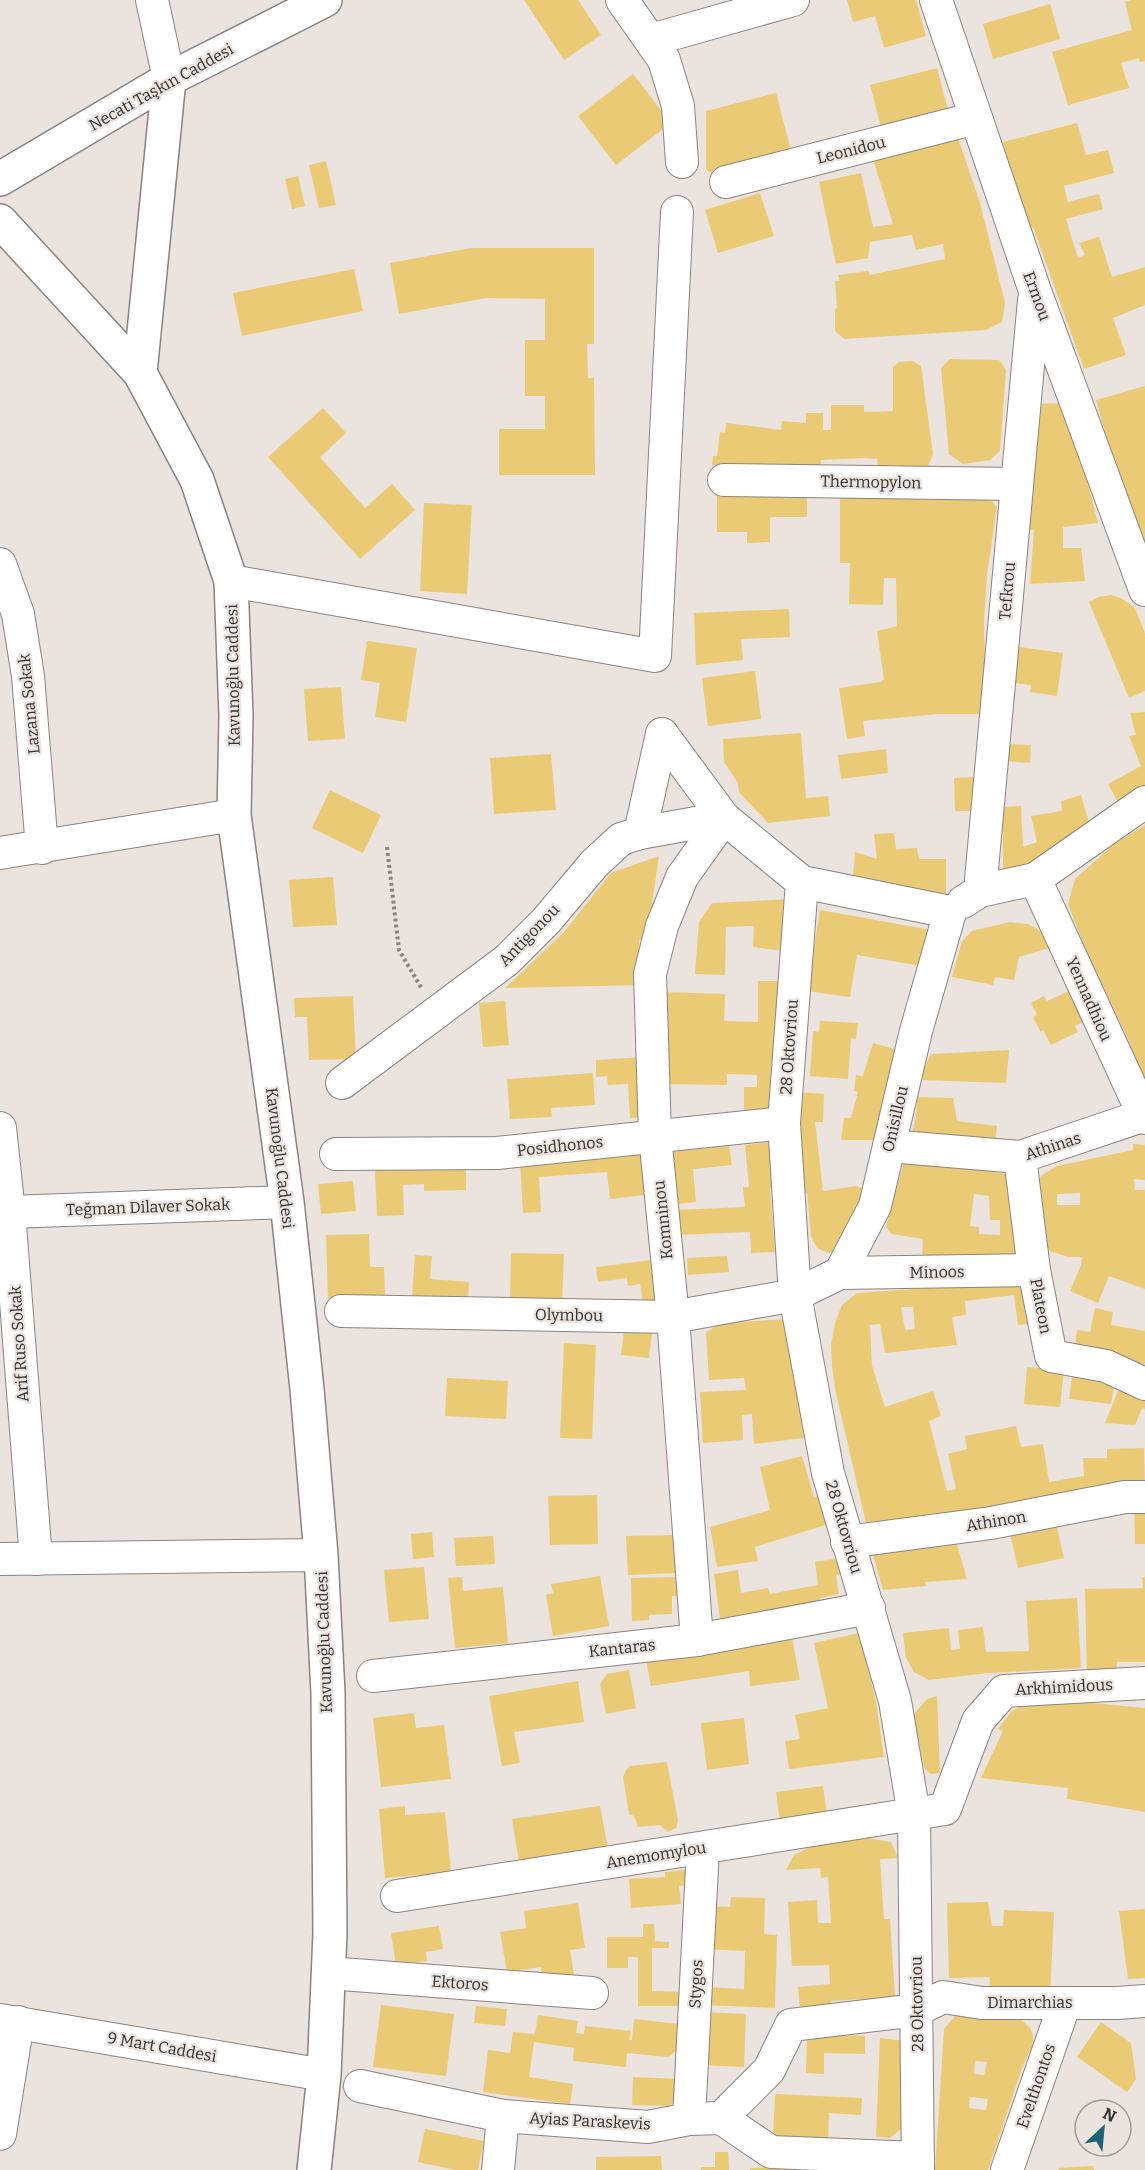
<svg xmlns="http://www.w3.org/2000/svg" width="1145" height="2170" font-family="Bitter,serif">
  <rect width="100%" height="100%" fill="#ebe3dd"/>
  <g fill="#ebca75" fill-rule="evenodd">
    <path d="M524 0H578L601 35 564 60Z"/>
    <path d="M847 0H916L926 36 884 48 875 16 853 22Z"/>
    <path d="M1132 0H1145V61L1140 62 1139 58 1121 63 1129 88 1068 105 1052 52 1132 30 1125 2Z"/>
    <path d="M1050 4 1060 39 993 59 983 24Z"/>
    <path d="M937 68 949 114 882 131 870 85Z"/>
    <path d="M633 74 671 123 616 165 578 116Z"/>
    <path d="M776 93 792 154 712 174 706 169V111Z"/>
    <path d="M1077 123 1086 155 1108 150 1114 173 1064 186 1068 202 1099 194 1103 209 1066 219 1078 258 1085 255 1079 243 1099 237 1112 277 1145 267V305L1113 318 1126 355 1084 369 1033 227 1027 229 1003 142Z"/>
    <path d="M957 135 980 203 1005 303 1002 322 986 330 844 339 835 331V309L837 308 835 281H840L838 275 868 271 870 275 945 259 943 244 916 250 912 235 870 242 868 258 836 264 819 182 861 173 873 227 893 224 873 159Z"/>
    <path d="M326 161 336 205 319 208 309 165Z"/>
    <path d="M298 176 305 206 292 209 285 179Z"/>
    <path d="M760 193 774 236 718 253 705 210Z"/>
    <path d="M471 248H594V344H587L588 378H594L595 475H499V429H545V396H525V340H545V299L486 298 399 314 390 263Z"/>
    <path d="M354 269 363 311 242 336 233 293Z"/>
    <path d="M950 359 999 360 1006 370 1000 451 990 460 963 464 949 454 941 368Z"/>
    <path d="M913 361 921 366 933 454 928 466 902 469 898 465 878 466 877 459 865 458 821 460V468L753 470 712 465 713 456H717L720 432 725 433 726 423 781 430 782 421 806 423V413H823V430H831V405H864V412L893 411V367L899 362Z"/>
    <path d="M1145 386V546L1117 474 1096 400Z"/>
    <path d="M1067 403 1098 523 1063 527V548H1081L1085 581 1030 584 1034 530H1025L1034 404Z"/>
    <path d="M323 408 346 433 320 457 365 508 392 484 415 510 360 559 268 457Z"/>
    <path d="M717 494H807V517H770V542L747 543V532H717Z"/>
    <path d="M840 498 944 500 989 498 997 507 987 575 984 620 986 714H939L863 721 865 736 847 739 839 688 881 682 884 679 877 631 897 626 896 578H884L883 605 849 604 850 563H840Z"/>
    <path d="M424 503 472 505 467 594 420 591Z"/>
    <path d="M1111 595 1121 598 1135 608 1145 633V691L1129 698 1089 602 1099 597Z"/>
    <path d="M789 609 790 637 741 639 743 660 696 665 694 613Z"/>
    <path d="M367 641 417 648 406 722 375 717 380 683 361 680Z"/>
    <path d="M1012 646 1063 653 1057 696 1030 692 1031 685 1007 682Z"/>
    <path d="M755 671 761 719 708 726 702 678Z"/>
    <path d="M341 687 345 739 308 741 304 689Z"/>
    <path d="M1145 712V792L1121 808 1108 784 1141 766 1129 736 1136 735 1130 713Z"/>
    <path d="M801 733 806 798 828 796 830 816 768 823 739 792 738 783 724 762 723 739Z"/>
    <path d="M1005 744 1031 745 1030 763 1003 761Z"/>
    <path d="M886 749 888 773 841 779 838 755Z"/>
    <path d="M551 754 556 810 494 814 490 758Z"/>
    <path d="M978 777 979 811H955L954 778Z"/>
    <path d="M330 790 381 815 363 853 312 828Z"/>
    <path d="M1081 795 1091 830 1042 861 1007 873 1003 869V807L1021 806 1023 847 1037 842 1031 816 1062 811 1061 801Z"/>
    <path d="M1145 825V1085L1128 1039 1084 946 1068 904 1075 879 1114 844Z"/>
    <path d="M894 833 896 849 917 848 919 859H946V896L853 878 855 852 877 859 874 834Z"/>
    <path d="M659 856 647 938 639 940 640 985 505 988 563 933 611 873Z"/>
    <path d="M333 877 337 925 293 927 289 880Z"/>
    <path d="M796 899 791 952 753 947 754 926 726 927 725 975 695 974 699 922 712 903Z"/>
    <path d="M820 910 937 931 927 967 857 955 850 997 807 991Z"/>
    <path d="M1010 922 1028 924 1046 934 1056 946 1019 957 1014 980 995 977 993 985 952 977 962 941 972 931Z"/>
    <path d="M758 981H786L777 1108 744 1114V1087H757V1075L727 1074V1085L661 1084 662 992 725 994 724 1021 758 1022Z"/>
    <path d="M1069 991 1076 1007 1081 1004 1088 1020 1075 1026 1078 1032 1051 1045 1043 1030 1041 1032 1033 1017 1037 1015 1031 1003 1044 996 1047 1001Z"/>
    <path d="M353 996 356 1059 309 1060 307 1017H295L294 998Z"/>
    <path d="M505 1001 509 1045 483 1047 479 1003Z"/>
    <path d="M820 1021 858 1023 856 1039 851 1038 848 1079 810 1076 813 1031 819 1032Z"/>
    <path d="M873 1043 902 1051 878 1140H841L844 1118H851L858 1092 854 1091 856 1075 863 1076Z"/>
    <path d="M1009 1050 1006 1083 923 1080V1071L931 1054Z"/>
    <path d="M644 1057 647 1117 630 1118 628 1084 608 1085 607 1076 596 1077V1060Z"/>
    <path d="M593 1073 595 1105 551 1108 552 1117 510 1119 507 1079Z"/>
    <path d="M795 1092 824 1094 823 1122H815L823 1191 857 1186 870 1193 841 1251 828 1253 817 1248 811 1236 807 1193H799Z"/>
    <path d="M917 1097 953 1098 957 1121 997 1126 994 1149 910 1140 916 1117Z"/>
    <path d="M771 1142 775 1187 770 1188 775 1252 751 1253 750 1232 676 1235 675 1210 745 1207 743 1187H749L745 1145Z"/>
    <path d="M1133 1144 1145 1145V1180L1134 1179 1135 1190H1145V1289L1109 1276 1098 1303 1070 1291 1081 1265 1082 1257H1068L1050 1251 1038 1235 1033 1194 1042 1175 1057 1166 1133 1150ZM1080 1193V1205H1057V1194Z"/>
    <path d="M729 1146 732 1165 693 1169 696 1202 677 1204 672 1152Z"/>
    <path d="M648 1151 653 1194 610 1199 607 1172 539 1177 541 1212 523 1213 520 1162Z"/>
    <path d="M911 1159 1013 1175 1018 1262 922 1261 923 1239 892 1234 886 1227 903 1165ZM974 1194 989 1196 990 1220H1000V1235L979 1234V1227L970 1226Z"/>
    <path d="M466 1165V1190L424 1191V1184L403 1185 404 1215 377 1216 375 1172 379 1167Z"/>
    <path d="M353 1181 356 1211 321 1214 318 1184Z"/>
    <path d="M369 1234 370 1267H384L385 1297 328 1298 326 1235Z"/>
    <path d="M511 1253 564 1254 562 1303 510 1301Z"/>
    <path d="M415 1255 432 1256 430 1279 469 1282 468 1300 412 1296Z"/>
    <path d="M727 1256 729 1272 688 1275 687 1258Z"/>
    <path d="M660 1259 667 1306 644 1309 640 1284 628 1286 627 1278 598 1282 596 1267Z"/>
    <path d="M1028 1275 1034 1323 1018 1325 1014 1295 965 1301 966 1315 952 1317 957 1345 885 1353 880 1324 870 1325 872 1366 885 1407 933 1391 941 1416 929 1421 947 1491 956 1489 948 1454 967 1449 965 1436 1016 1426 1021 1447 1043 1444 1049 1482 1084 1476 1083 1458H1107V1449L1144 1448 1145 1488H1084L1030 1504 867 1527 835 1389 832 1366 831 1345 835 1323 842 1305 857 1293 930 1288ZM901 1307H913L915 1329 905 1330Z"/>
    <path d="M1095 1308 1113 1312 1111 1325 1145 1331V1364L1074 1352 1077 1330 1090 1332Z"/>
    <path d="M790 1319 795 1381 804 1438 754 1444 752 1414 742 1415 743 1440 703 1443 700 1392 746 1390 744 1378 709 1380 706 1333 720 1323Z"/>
    <path d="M624 1330 652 1333 649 1358 621 1355Z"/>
    <path d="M564 1343 596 1345 592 1439 560 1438Z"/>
    <path d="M1027 1367 1064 1370 1060 1407 1024 1404Z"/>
    <path d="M1073 1369 1116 1375 1111 1404 1069 1399Z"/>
    <path d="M447 1378 508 1381 506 1419 445 1416Z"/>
    <path d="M1121 1384 1145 1394V1409L1142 1408 1135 1425 1105 1423Z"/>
    <path d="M802 1456 814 1497 823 1494 832 1523 755 1547 758 1561 717 1567 710 1527 770 1510 760 1467Z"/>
    <path d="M597 1495 598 1544 550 1545 548 1496Z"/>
    <path d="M1134 1502H1145V1544H1135Z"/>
    <path d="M1055 1519 1064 1558 1018 1568 1009 1529Z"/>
    <path d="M432 1532 434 1557 413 1559 411 1534Z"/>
    <path d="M675 1535 676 1573 628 1575 626 1536Z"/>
    <path d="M493 1536 495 1564 456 1566 454 1538Z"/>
    <path d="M956 1541 967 1579 925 1582 926 1586 883 1590 872 1551Z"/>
    <path d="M847 1557 850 1573 836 1575 839 1594 820 1598 822 1608 721 1626 714 1574 738 1570 741 1593 768 1588 770 1594 818 1585 815 1562Z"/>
    <path d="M424 1567 429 1619 389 1622 384 1570Z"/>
    <path d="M600 1576 609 1626 553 1636 546 1595 553 1593 551 1584Z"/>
    <path d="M462 1577 463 1591 503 1587 508 1643 455 1648 448 1578Z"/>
    <path d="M678 1577 679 1596H672V1614L649 1615V1620L632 1621 631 1578Z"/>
    <path d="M1142 1577H1145V1662H1117V1677L1087 1678 1085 1589 1143 1588Z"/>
    <path d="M1077 1598 1081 1668 988 1673 929 1680 914 1672 906 1658 903 1633 949 1628 951 1650 960 1649 958 1630 983 1627 986 1652 1029 1651 1026 1601Z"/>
    <path d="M859 1633 876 1701 884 1757 789 1769 785 1741 800 1739 795 1715 828 1708 814 1643Z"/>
    <path d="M792 1638 800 1680 750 1686 749 1671 651 1686 646 1660Z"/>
    <path d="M629 1670 636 1708 606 1714 600 1684 607 1674Z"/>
    <path d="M578 1681 584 1722 514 1732 520 1763 502 1766 489 1696Z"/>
    <path d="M937 1696 940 1773 930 1774 924 1767 914 1714 927 1699Z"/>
    <path d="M1050 1699 1145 1708V1812L1067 1799 1068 1788 981 1778 1003 1731 998 1729 1011 1712 1029 1701Z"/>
    <path d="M414 1713 416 1728 444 1725 451 1779 381 1787 373 1718Z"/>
    <path d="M744 1718 749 1764 707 1770 701 1723Z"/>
    <path d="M667 1762 678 1821 676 1828 668 1832 660 1825 638 1827 634 1816 629 1814 623 1777 626 1770 630 1766Z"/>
    <path d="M823 1786 828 1822 781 1829 776 1792Z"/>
    <path d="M405 1806V1815L445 1812 451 1872 385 1878 379 1809Z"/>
    <path d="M600 1806 608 1848 560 1854 519 1862 512 1819Z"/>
    <path d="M868 1838 891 1842 898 1858 880 1859 884 1919H890L895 1997 831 2001 832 2008 800 2009 798 1987 830 1984 829 1965 792 1966 788 1902 817 1900 818 1923H831L828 1877 821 1878 820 1868 786 1870 794 1855 812 1846Z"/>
    <path d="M687 1870 689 1885 679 1886 681 1904 631 1908 629 1879 665 1877V1872Z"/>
    <path d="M731 1897 765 1898 764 1934 777 1935 775 2008 705 2005 706 1987 744 1989 745 1951 705 1949 706 1906 730 1907Z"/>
    <path d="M988 1902 992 1926H1003L1004 1910 1054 1912 1050 1997 989 1994 990 1977 949 1978 947 1903Z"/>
    <path d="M578 1903 585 1948 570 1950 574 1975 543 1980 541 1967 507 1972 500 1932 526 1928 524 1911Z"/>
    <path d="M1145 1909V1978L1128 1979 1119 1911Z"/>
    <path d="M643 1924H654L655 1941 669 1942V1948H652V1991L686 1992V2006H638V1957H628V1968H607V1937H643Z"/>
    <path d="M439 1926 443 1949 426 1952 427 1961 396 1965 391 1933Z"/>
    <path d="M381 2005 454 2014 446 2076 373 2067Z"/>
    <path d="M476 2006 507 2009 505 2026 474 2023Z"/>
    <path d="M971 2009 1016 2015 1030 2028 1033 2035V2044L1022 2068 988 2170H935L944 2029 954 2017ZM975 2061 987 2062 984 2075 974 2074ZM970 2097 988 2099 986 2110 969 2108Z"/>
    <path d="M702 2012 746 2014 744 2067 700 2065Z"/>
    <path d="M538 2015 578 2021 576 2033 584 2034 585 2026 631 2031 629 2040H632L634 2019 679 2024 676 2051 668 2057 627 2053 626 2067 573 2061 574 2048 534 2042 529 2077 573 2084 570 2104 483 2092 488 2050 510 2053 513 2032 535 2034Z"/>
    <path d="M1101 2022 1131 2043 1136 2079 1127 2092 1077 2057Z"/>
    <path d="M807 2034 865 2036V2054L824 2053V2074L806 2073Z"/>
    <path d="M880 2038 905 2041 901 2129 890 2138 876 2137Z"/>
    <path d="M633 2077 679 2079V2098L669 2106 632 2105Z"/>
    <path d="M775 2094 862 2098 861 2115 829 2113 828 2142 773 2140Z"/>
    <path d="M425 2129 484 2141 478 2170H455L418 2162Z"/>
    <path d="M715 2152H728L729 2170H701V2167H715Z"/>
    <path d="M661 2156 662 2170H596V2157Z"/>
    <path d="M1093 2166 1094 2170H1059L1058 2168Z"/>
    <path d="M811 2167V2170H750V2168Z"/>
  </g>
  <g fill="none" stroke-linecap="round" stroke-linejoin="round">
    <defs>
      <g id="minor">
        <path d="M152 0 169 79"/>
        <path d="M622 0 664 60 678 106 682 162"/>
        <path d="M936 0 1035 291 1145 590"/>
        <path d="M651 40 793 0"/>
        <path d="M726 182 976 118"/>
        <path d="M724 480 1017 484"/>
        <path d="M0 564 18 614 28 676 42 848"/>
        <path d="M231 581 655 656 677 212"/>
        <path d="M662 734 724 818 802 882 950 912"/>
        <path d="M640 833 662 734"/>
        <path d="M0 853 234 815"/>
        <path d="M1035 879 1145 1118"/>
        <path d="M802 882 784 1123 795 1295 828 1473 895 1701 914 1815 918 2170"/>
        <path d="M980 891 1034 300"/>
        <path d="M963 902 980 891 1035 879 1145 802"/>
        <path d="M342 1083 507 960 546 921 594 864 621 839 640 833 724 818"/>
        <path d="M0 1128 9 1212 36 1559"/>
        <path d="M889 1146 1020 1157 1142 1116"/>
        <path d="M336 1154 497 1153 784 1123"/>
        <path d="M1020 1157 1034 1270 1051 1356 1106 1366 1145 1384"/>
        <path d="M9 1212 287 1202"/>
        <path d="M840 1273 1034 1270"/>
        <path d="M341 1311 673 1317 795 1295 840 1273 875 1206 916 1031 950 912"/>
        <path d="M847 1542 991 1523 1125 1497H1145"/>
        <path d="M0 1559 321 1555"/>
        <path d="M697 1640 673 1317 655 1136 650 974 662 926 682 877 724 818"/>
        <path d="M373 1676 697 1640 869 1608"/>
        <path d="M397 1896 945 1809 978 1721 1004 1691 1145 1683"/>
        <path d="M328 1973 592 1993"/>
        <path d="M0 2020 324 2075"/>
        <path d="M360 2086 503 2116 648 2127 689 2119 721 2118 769 2070 791 2025 917 2010 943 1997 982 2003H1118L1145 2001"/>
        <path d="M721 2118 771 2152 918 2158"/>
        <path d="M689 2119 703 1848"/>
        <path d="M0 2134 18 2022"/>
        <path d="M498 2170 503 2116"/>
        <path d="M1007 2170 1065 2003"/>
      </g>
      <g id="major">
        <path d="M0 179 169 79 325 0"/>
        <path d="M0 221 140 373 197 480 231 581 236 716 234 815 287 1202 307 1389 321 1555 328 1693 330 1933 324 2075 314 2170"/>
        <path d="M140 373 169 79"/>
      </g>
    </defs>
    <use href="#minor" stroke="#8b847e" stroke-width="34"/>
    <use href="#major" stroke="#8b847e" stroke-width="36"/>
    <path stroke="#8b8581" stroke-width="4" stroke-dasharray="3 3" stroke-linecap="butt" d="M387 847 399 950 422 989"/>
    <use href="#minor" stroke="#fff" stroke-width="32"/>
    <use href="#major" stroke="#fff" stroke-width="33"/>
  </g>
  <g text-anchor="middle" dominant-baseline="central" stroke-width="4.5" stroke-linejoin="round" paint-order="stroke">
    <g font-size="16" fill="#33302e" stroke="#ebe3dd">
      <text transform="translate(161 87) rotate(-29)">Necati Taşkın Caddesi</text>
      <text transform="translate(851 150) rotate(-14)">Leonidou</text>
      <text transform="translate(1037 296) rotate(70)">Ermou</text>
      <text transform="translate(871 482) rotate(1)">Thermopylon</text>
      <text transform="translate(1007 591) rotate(-85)">Tefkrou</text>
      <text transform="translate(233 675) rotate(-91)">Kavunoğlu Caddesi</text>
      <text transform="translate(29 704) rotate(-96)">Lazana Sokak</text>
      <text transform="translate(529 935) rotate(-46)">Antigonou</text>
      <text transform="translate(1089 999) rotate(66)">Yennadhiou</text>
      <text transform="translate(789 1047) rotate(-86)">28 Oktovriou</text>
      <text transform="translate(895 1119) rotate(-77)">Onisillou</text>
      <text transform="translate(560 1146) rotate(-6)">Posidhonos</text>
      <text transform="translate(1053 1146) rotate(-18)">Athinas</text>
      <text transform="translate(280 1158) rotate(83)">Kavunoğlu Caddesi</text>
      <text transform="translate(148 1207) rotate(-2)">Teğman Dilaver Sokak</text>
      <text transform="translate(663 1220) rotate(-96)">Komninou</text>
      <text transform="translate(937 1272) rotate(-1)">Minoos</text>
      <text transform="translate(1041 1306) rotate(79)">Plateon</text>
      <text transform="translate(569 1315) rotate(1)">Olymbou</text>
      <text transform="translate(19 1344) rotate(-94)">Arif Ruso Sokak</text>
      <text transform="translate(996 1521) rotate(-9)">Athinon</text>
      <text transform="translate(844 1527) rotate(74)">28 Oktovriou</text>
      <text transform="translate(324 1642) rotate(-92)">Kavunoğlu Caddesi</text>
      <text transform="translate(622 1648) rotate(-6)">Kantaras</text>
      <text transform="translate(1064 1687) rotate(-3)">Arkhimidous</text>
      <text transform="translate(656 1855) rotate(-9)">Anemomylou</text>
      <text transform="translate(460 1983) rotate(4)">Ektoros</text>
      <text transform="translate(696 1984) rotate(-87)">Stygos</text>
      <text x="1030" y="2002">Dimarchias</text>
      <text transform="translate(917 2004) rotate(-91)">28 Oktovriou</text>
      <text transform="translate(162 2047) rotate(10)">9 Mart Caddesi</text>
      <text transform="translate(1036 2086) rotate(-71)">Evelthontos</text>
      <text transform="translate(590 2121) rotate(3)">Ayias Paraskevis</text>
    </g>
  </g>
  <g transform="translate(1103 2128) rotate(26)"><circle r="28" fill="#ebe3dd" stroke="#a19b97" stroke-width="1.5"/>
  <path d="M0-4.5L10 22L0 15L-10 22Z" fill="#1f6375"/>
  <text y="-9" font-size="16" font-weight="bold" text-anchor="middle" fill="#33302e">N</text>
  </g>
</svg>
